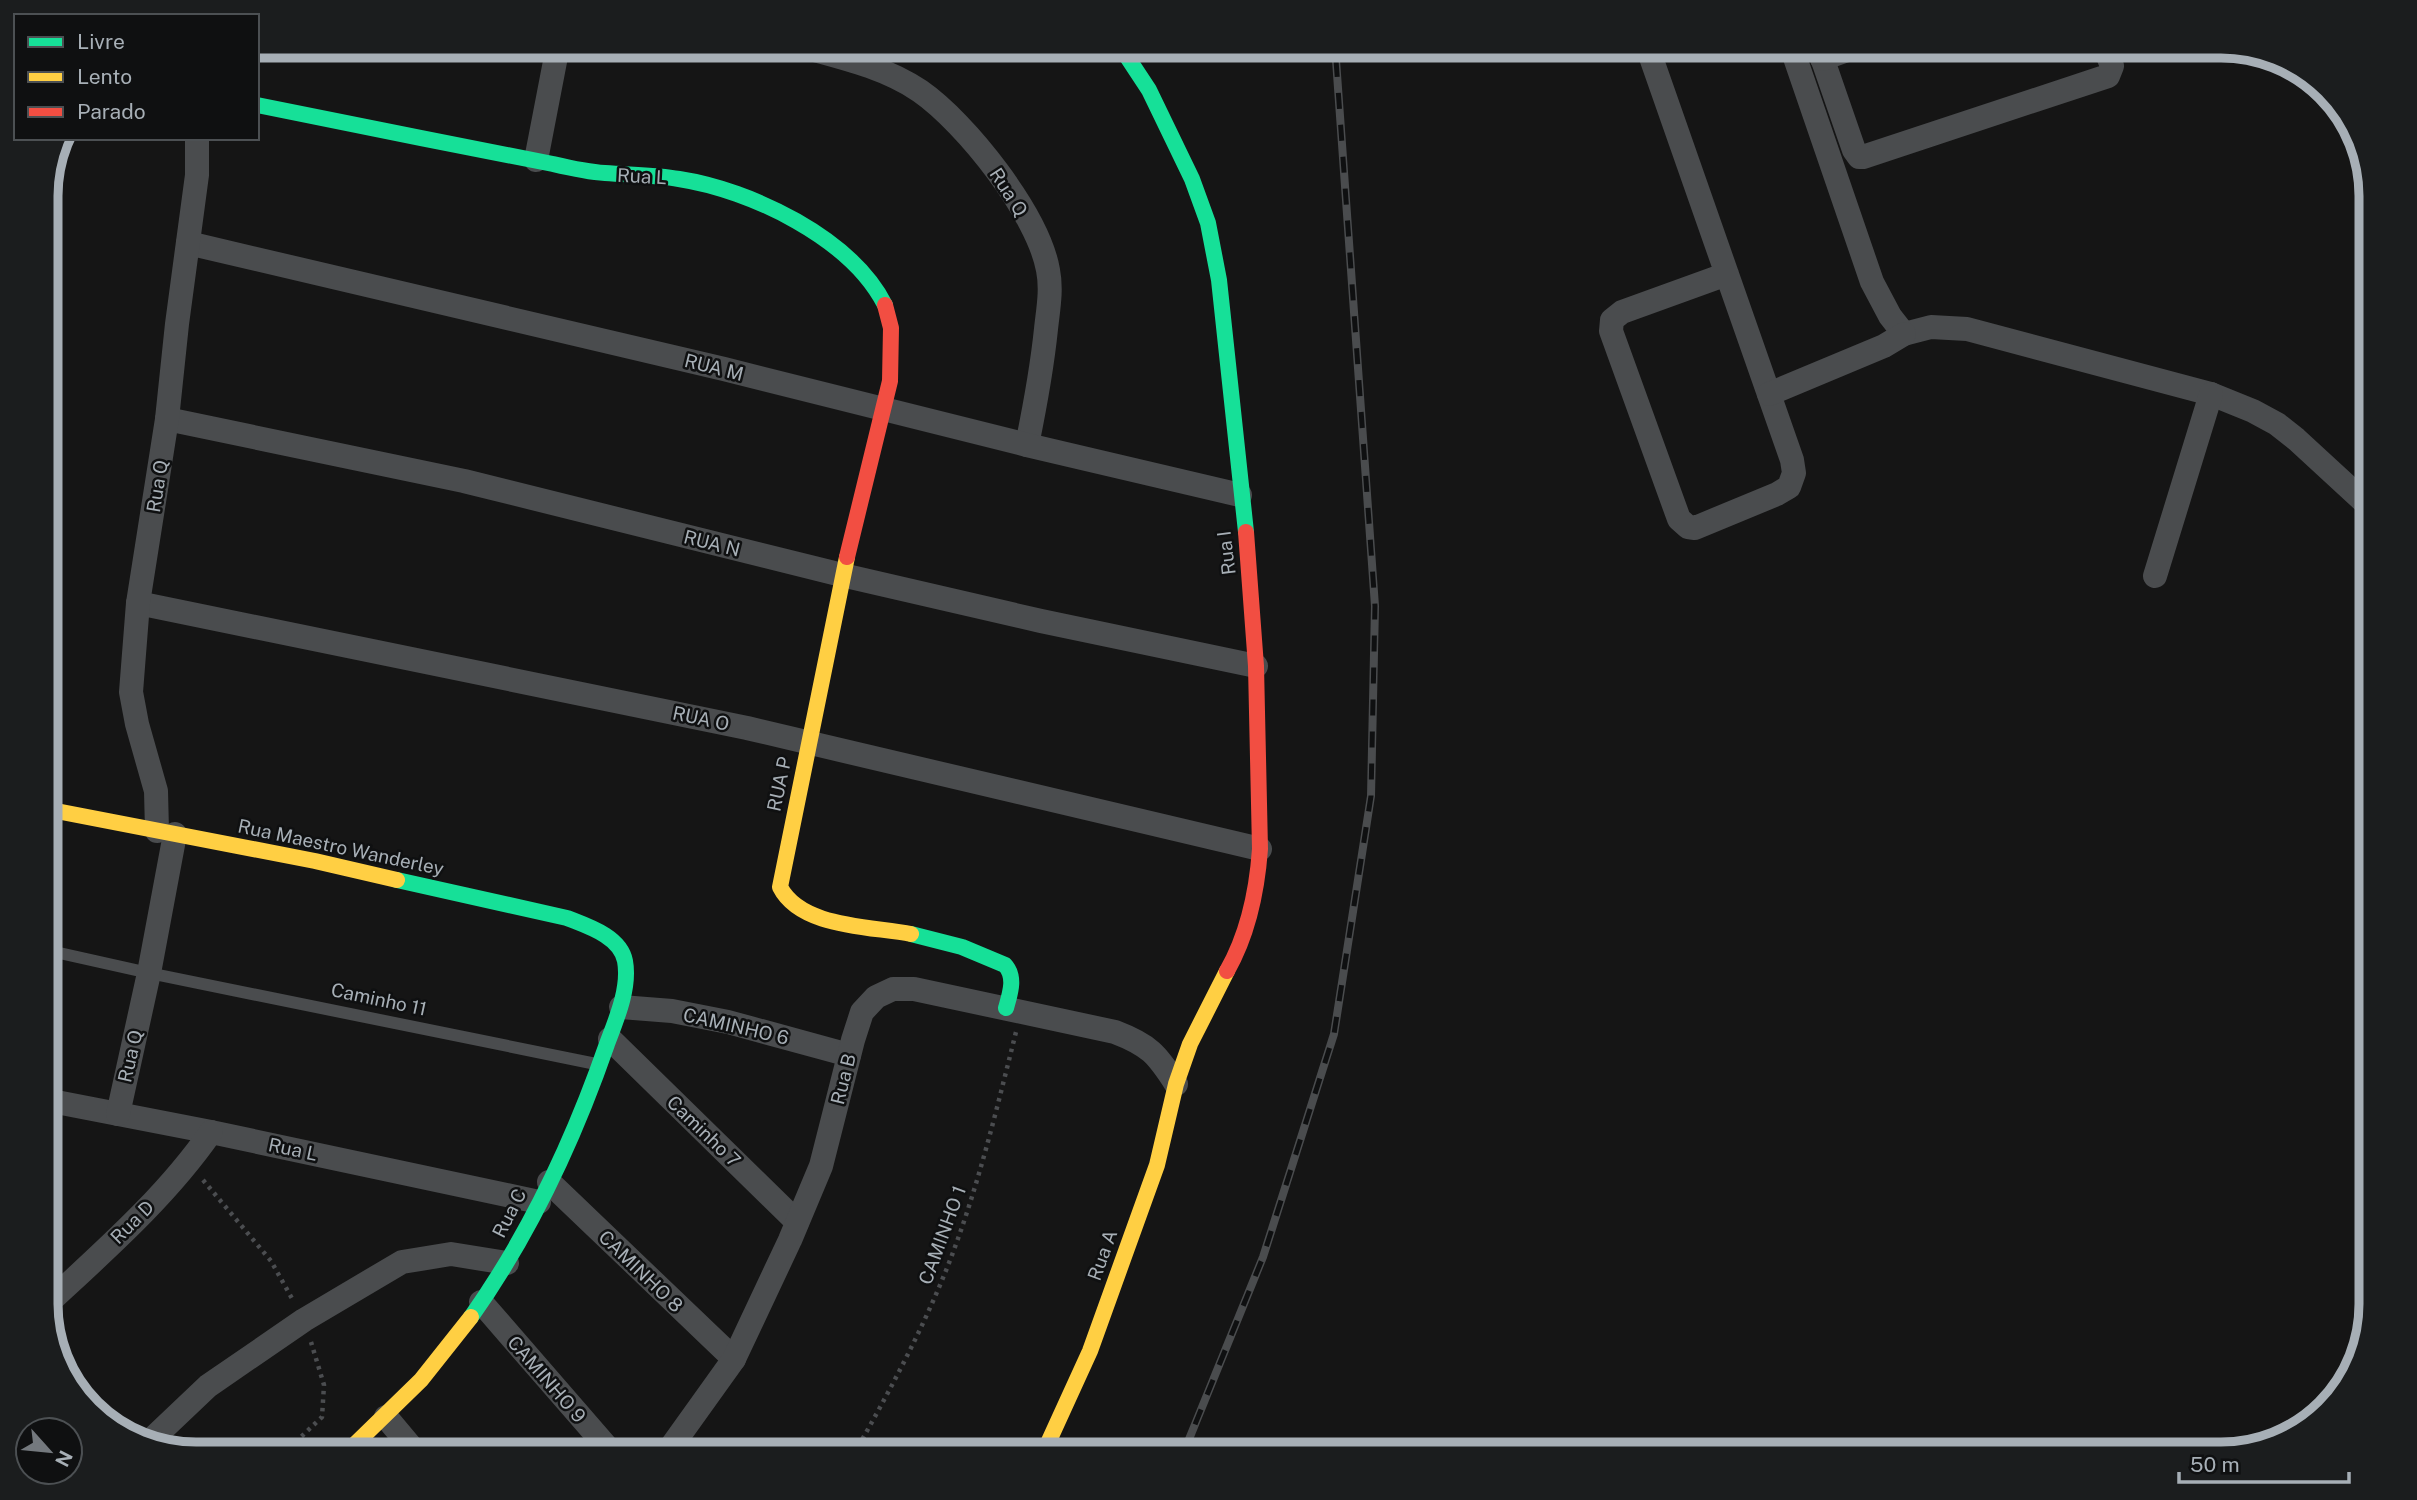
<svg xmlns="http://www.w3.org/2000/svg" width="2417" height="1500" font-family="'Public Sans',sans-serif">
  <rect width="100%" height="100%" fill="#151515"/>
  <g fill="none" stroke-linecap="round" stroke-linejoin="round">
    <g stroke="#4b4d50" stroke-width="4.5" stroke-dasharray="3.5 5" stroke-linecap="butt">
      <path d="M203 1180 271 1261 294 1302"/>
      <path d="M283 1454 322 1417 324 1385 311 1342"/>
      <path d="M854 1454C888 1394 921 1333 947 1268 977 1192 996 1112 1016 1032"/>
    </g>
    <path stroke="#4a4c4e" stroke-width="12" d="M46 950 149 973 596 1064"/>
    <g stroke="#4a4c4e" stroke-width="24">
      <path d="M800 46C840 57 885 67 920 91 966 123 1038 214 1048 270 1052 290 1048 310 1046 329 1042 368 1035 406 1027 445"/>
      <path d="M1647 46 1792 460 1794 473 1789 487 1777 494 1695 528 1688 527 1679 519 1611 331 1612 320 1622 312 1727 274"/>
      <path d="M1791 46 1872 282 1890 316 1904 334 1931 327 1967 329 2211 394 2253 411 2277 424 2296 439 2371 508"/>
      <path d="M1818 46 1854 150 1859 157H1863L2108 76 2112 66 2104 46"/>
      <path d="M1822 59 1859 46"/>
      <path d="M536 160 558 46"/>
      <path d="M188 243 724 369 1027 445 1240 495"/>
      <path d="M1769 394 1884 346 1904 334"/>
      <path d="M167 419 464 481 842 575 1041 621 1256 666"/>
      <path d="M2155 576 2211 394"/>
      <path d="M138 603 747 728 1260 849"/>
      <path d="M157 831 156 791 137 724 131 692 138 603 167 419 177 324 197 175V138"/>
      <path d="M621 1007 672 1011 728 1022 849 1055"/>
      <path d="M610 1039 797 1222"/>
      <path d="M46 1100 211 1132 539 1202"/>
      <path d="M118 1114 149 973 175 834"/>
      <path d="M549 1182 734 1359"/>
      <path d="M481 1302 613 1454"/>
      <path d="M46 1305C104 1251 166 1197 211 1132"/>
      <path d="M386 1417 417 1454"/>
      <path d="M149 1442 208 1386 304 1320 402 1262 451 1254 507 1263"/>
      <path d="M666 1454 734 1359 790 1240 821 1166 853 1040 862 1012 876 997 893 989H914L1115 1032C1149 1045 1157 1054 1176 1084"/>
    </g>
    <g stroke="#16e098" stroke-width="16">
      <path d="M1120 46 1149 90 1192 179 1208 223 1219 280 1246 532"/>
      <path d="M257 105C356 125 454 145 553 164 570 168 588 172 605 173 630 175 655 175 679 179 751 190 851 238 885 305"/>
      <path d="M397 880 567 918C587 926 620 936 625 961 630 988 616 1020 607 1044 574 1139 529 1235 471 1317"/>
      <path d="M911 934 962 947 1005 965C1016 977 1010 994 1006 1008"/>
    </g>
    <g stroke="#ffcf43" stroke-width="16">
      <path d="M847 557 780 887C801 928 871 926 911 934"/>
      <path d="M46 809 315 861 397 880"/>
      <path d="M345 1454 421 1380 471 1317"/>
      <path d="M1043 1454 1090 1351 1157 1165 1176 1084 1190 1044 1227 971"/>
    </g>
    <g stroke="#f24e42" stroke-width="16">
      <path d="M847 557 890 381 891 328 885 305"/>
      <path d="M1227 971C1248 934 1257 891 1260 849L1256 666 1246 532"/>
    </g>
    <defs>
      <path id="rail" d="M1183 1454 1263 1257 1334 1034 1371 796 1375 606 1336 60 1337 46"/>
    </defs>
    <use href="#rail" stroke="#4a4c4e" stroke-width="8"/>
    <use href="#rail" stroke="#0f1011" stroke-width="5" stroke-dasharray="16" stroke-linecap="butt"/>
  </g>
  <g text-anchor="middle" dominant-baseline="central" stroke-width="5" stroke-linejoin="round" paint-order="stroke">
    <g font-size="19" fill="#a7afb6" stroke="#0f1011">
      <text transform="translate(642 176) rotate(3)">Rua L</text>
      <text transform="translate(1009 192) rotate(57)">Rua Q</text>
      <text transform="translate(714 367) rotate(14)">RUA M</text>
      <text transform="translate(157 486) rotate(-81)">Rua Q</text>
      <text transform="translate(712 543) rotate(14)">RUA N</text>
      <text transform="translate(1226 553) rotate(-97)">Rua I</text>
      <text transform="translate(701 718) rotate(12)">RUA O</text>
      <text transform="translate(779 784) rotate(-78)">RUA P</text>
      <text transform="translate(341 847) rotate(12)">Rua Maestro Wanderley</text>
      <text transform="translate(379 999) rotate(12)">Caminho 11</text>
      <text transform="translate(736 1026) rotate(13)">CAMINHO 6</text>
      <text transform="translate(130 1056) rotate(-77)">Rua Q</text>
      <text transform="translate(843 1079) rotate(-76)">Rua B</text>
      <text transform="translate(704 1131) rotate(44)">Caminho 7</text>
      <text transform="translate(293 1149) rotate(12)">Rua L</text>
      <text transform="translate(509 1213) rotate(-63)">Rua C</text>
      <text transform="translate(132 1222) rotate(-45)">Rua D</text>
      <text transform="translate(942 1235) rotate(-70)">CAMINHO 1</text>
      <text transform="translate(1102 1255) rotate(-70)">Rua A</text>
      <text transform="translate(641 1271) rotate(44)">CAMINHO 8</text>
      <text transform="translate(547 1379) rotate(49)">CAMINHO 9</text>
    </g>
  </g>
  <path d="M0 0H2417V1500H0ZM196 58H2221A138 138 0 0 1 2359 196V1304A138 138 0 0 1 2221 1442H196A138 138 0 0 1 58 1304V196A138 138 0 0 1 196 58Z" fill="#1b1d1e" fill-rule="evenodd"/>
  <path fill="none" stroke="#a7afb6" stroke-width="9" d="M196 58H2221A138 138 0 0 1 2359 196V1304A138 138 0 0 1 2221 1442H196A138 138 0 0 1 58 1304V196A138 138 0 0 1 196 58Z"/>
  <rect x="14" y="14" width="245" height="126" fill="#0f1011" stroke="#4c5053" stroke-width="2"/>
  <rect x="28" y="37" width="35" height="10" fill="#16e098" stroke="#4c5053" stroke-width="2"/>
  <text x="77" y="49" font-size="21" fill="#a7afb6">Livre</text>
  <rect x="28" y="72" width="35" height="10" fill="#ffcf43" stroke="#4c5053" stroke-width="2"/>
  <text x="77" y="84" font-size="21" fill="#a7afb6">Lento</text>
  <rect x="28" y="107" width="35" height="10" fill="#f24e42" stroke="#4c5053" stroke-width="2"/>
  <text x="77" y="119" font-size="21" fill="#a7afb6">Parado</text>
  <g transform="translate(49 1451) rotate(117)"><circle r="33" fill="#0f1011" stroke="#4c5053" stroke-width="2"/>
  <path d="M0-5L12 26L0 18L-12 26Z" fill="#74797e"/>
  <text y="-10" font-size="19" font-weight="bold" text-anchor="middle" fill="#a7afb6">N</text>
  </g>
  <path d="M2179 1472v10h170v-10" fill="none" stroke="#a7afb6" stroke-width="3.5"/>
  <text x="2190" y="1472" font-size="21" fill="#a7afb6" stroke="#0f1011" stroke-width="5" paint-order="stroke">50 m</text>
</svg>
